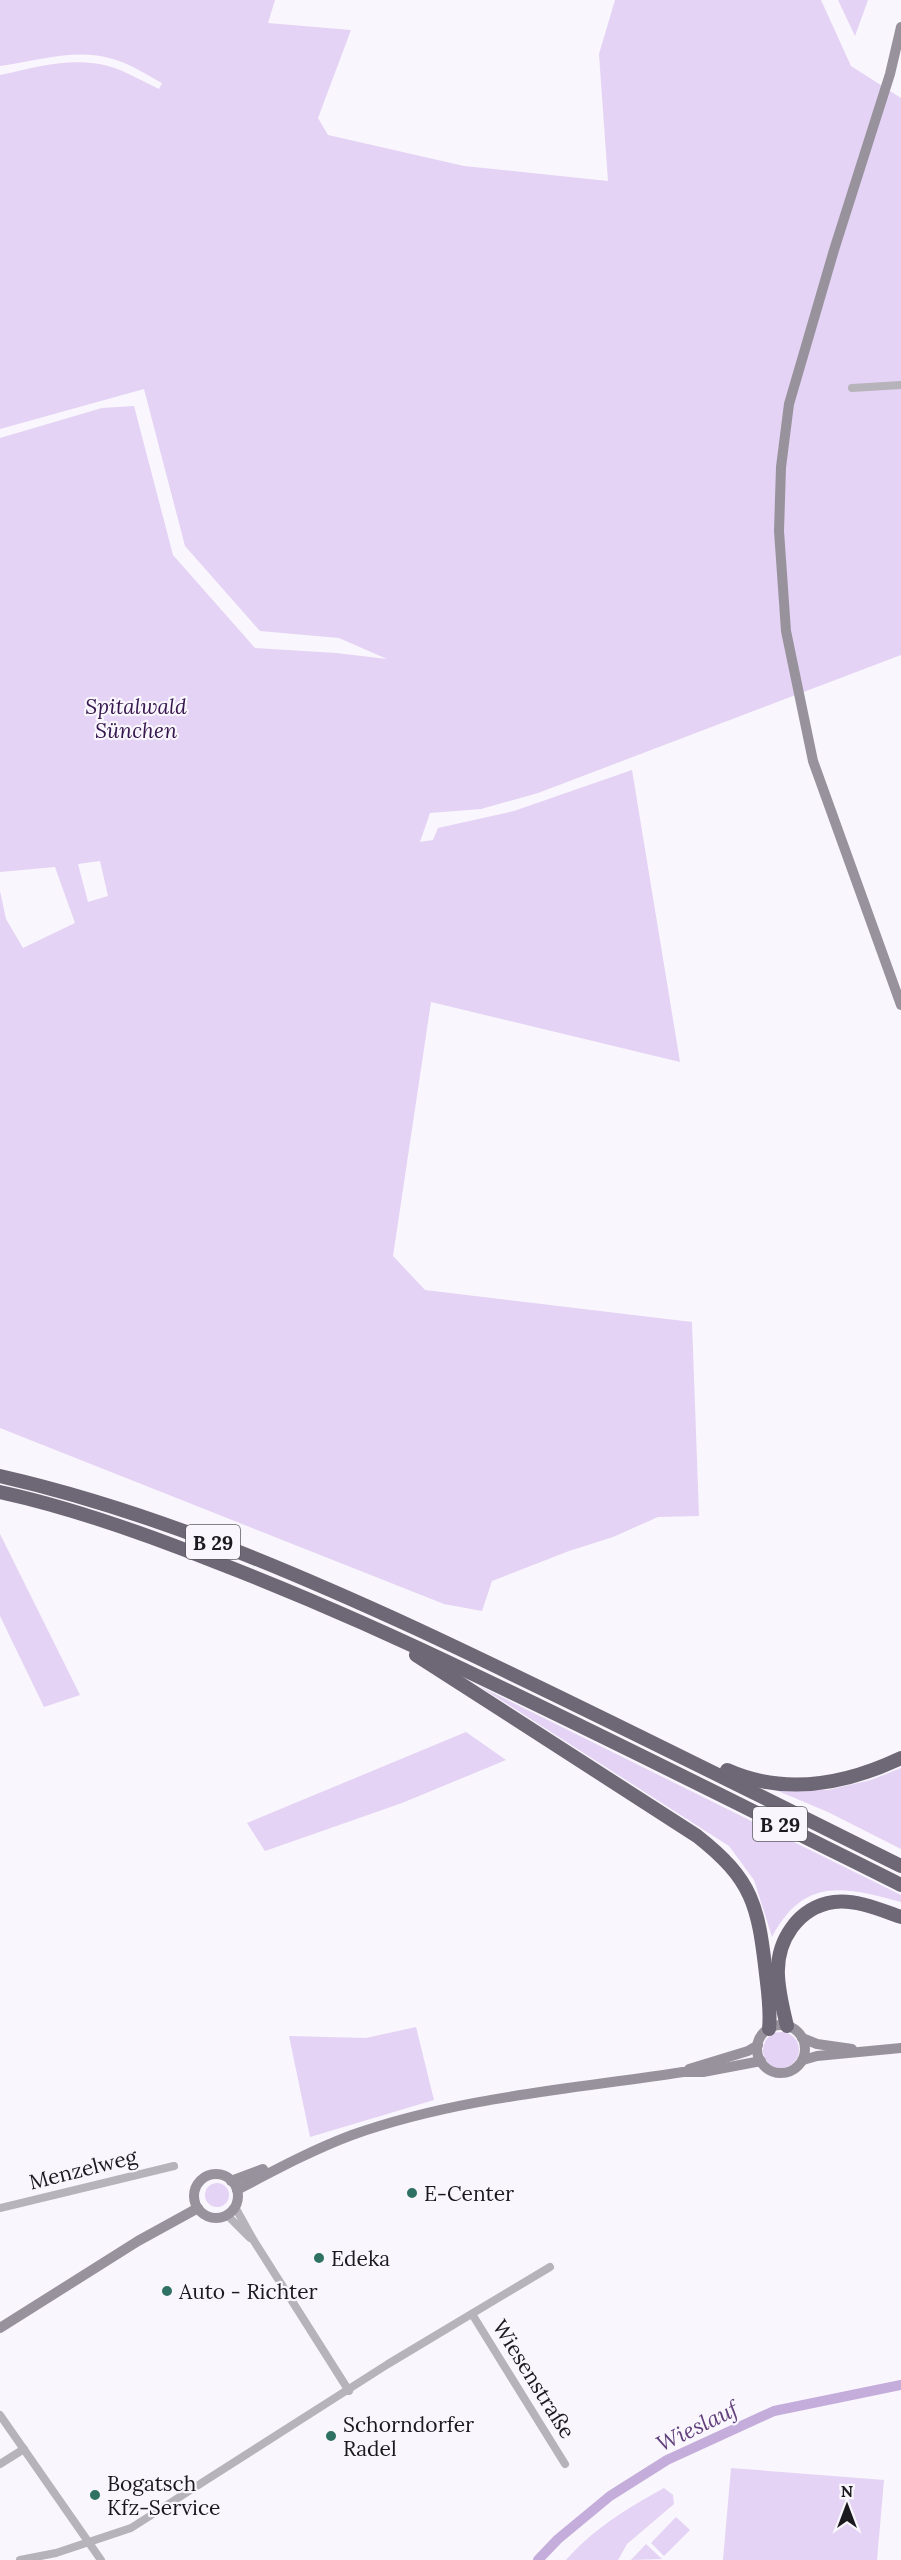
<svg xmlns="http://www.w3.org/2000/svg" width="901" height="2560" font-family="Lora,serif">
  <rect width="100%" height="100%" fill="#f9f6fd"/>
  <g fill="#e4d3f4" fill-rule="evenodd">
    <path d="M0 0H275L268 23 351 30 318 118 328 135 464 166 608 181 599 54 615 0H821L851 66 901 98V655L538 793 481 809 430 813 420 842 433 840 438 828 514 811 632 770 680 1062 431 1002 393 1256 425 1290 692 1322 699 1516 658 1517 613 1537 569 1551 492 1581 482 1611 444 1604 0 1428V891L6 919 23 948 75 923 55 867 0 872V438L102 408 134 406 173 555 255 648 336 653 387 659 339 638 260 631 185 546 144 389 0 429V75C40 66 81 54 120 70 134 76 146 83 159 89L162 83C147 75 132 65 116 60 78 47 38 61 0 66ZM100 861 108 896 88 902 78 864Z"/>
    <path d="M838 0H868L855 36Z"/>
    <path d="M0 1534 80 1695 44 1707 0 1616Z"/>
    <path d="M479 1686 901 1895V1902C845 1887 804 1876 772 1937L754 1880 729 1846Z"/>
    <path d="M466 1732 506 1760 402 1803 265 1851 247 1823Z"/>
    <path d="M901 1768V1849L828 1812 771 1788 828 1790 871 1780Z"/>
    <path d="M416 2027 434 2100 310 2137 289 2036 366 2038Z"/>
    <circle cx="781" cy="2050" r="18"/>
    <circle cx="217" cy="2195" r="12"/>
    <path d="M731 2468 884 2480 877 2560H723Z"/>
    <path d="M664 2488 673 2495 674 2504 627 2544 618 2560H566C593 2529 628 2508 664 2488Z"/>
    <path d="M676 2517 690 2530 664 2556 651 2543Z"/>
    <path d="M646 2544 662 2559 631 2560Z"/>
  </g>
  <g fill="none" stroke-linecap="round" stroke-linejoin="round">
    <path stroke="#c5addb" stroke-width="10" d="M538 2560 558 2539 610 2496 667 2460 774 2411 901 2385"/>
    <g stroke="#b7b3bb" stroke-width="8">
      <path d="M852 388 901 385"/>
      <path d="M235 2207 254 2241 349 2391"/>
      <path d="M0 2208 174 2166"/>
      <path d="M227 2215 250 2238"/>
      <path d="M472 2314 565 2464"/>
      <path d="M0 2415 101 2560"/>
      <path d="M0 2464 24 2449"/>
      <path d="M20 2560 56 2553 131 2528 388 2364 550 2267"/>
    </g>
    <g stroke="#98929d" stroke-width="10">
      <path d="M901 27 890 74 834 250 789 404 781 467 779 531 786 631 813 761 901 1005"/>
      <circle cx="781" cy="2049" r="24"/>
      <path d="M802 2038 817 2044 852 2049"/>
      <path d="M803 2060 817 2056 901 2048"/>
      <path d="M689 2069 748 2051 758 2045"/>
      <circle cx="216" cy="2196" r="22"/>
      <path d="M231 2181 263 2169"/>
      <path d="M237 2190C275 2170 312 2150 352 2135 459 2097 573 2089 683 2072H703L761 2061"/>
      <path d="M0 2328 138 2241 198 2208"/>
    </g>
    <g stroke="#6e6775" stroke-width="14">
      <path d="M0 1476C145 1509 282 1567 417 1629 580 1705 740 1786 901 1866"/>
      <path d="M0 1492C74 1508 146 1534 216 1562 304 1596 390 1634 475 1675 618 1743 759 1814 901 1885"/>
      <path d="M416 1655 697 1836C753 1880 758 1905 766 1974 768 1991 771 2011 769 2029"/>
      <path d="M727 1770C785 1796 846 1784 901 1758"/>
      <path d="M787 2026C783 2010 779 1993 778 1976 776 1941 798 1907 834 1902 855 1899 881 1910 901 1917"/>
    </g>
  </g>
  <g fill="#2f7264" stroke="#f9f6fd" stroke-width="2">
    <circle cx="412" cy="2193" r="6"/>
    <circle cx="319" cy="2258" r="6"/>
    <circle cx="167" cy="2291" r="6"/>
    <circle cx="331" cy="2436" r="6"/>
    <circle cx="95" cy="2495" r="6"/>
  </g>
  <g text-anchor="middle" dominant-baseline="central" stroke-width="4.5" stroke-linejoin="round" paint-order="stroke">
    <g fill="#f9f6fd" stroke="#5e5b62" stroke-width="1.5">
      <rect x="186" y="1525" width="54" height="34" rx="4.5"/>
      <rect x="753" y="1807" width="54" height="34" rx="4.5"/>
    </g>
    <g font-size="20" font-weight="bold" fill="#1c191f">
      <text x="213" y="1542">B 29</text>
      <text x="780" y="1824">B 29</text>
    </g>
    <g font-size="21" font-style="italic" fill="#37174e" stroke="#f9f6fd">
      <text x="136" y="706">Spitalwald<tspan x="136" dy="24">Sünchen</tspan></text>
    </g>
    <g font-size="21" fill="#1c191f" stroke="#f9f6fd">
      <text transform="translate(83 2169) rotate(-14)">Menzelweg</text>
      <text transform="translate(534 2379) rotate(58)">Wiesenstraße</text>
    </g>
    <g font-size="21" fill="#1c191f" stroke="#f9f6fd" text-anchor="start">
      <text x="424" y="2193">E-Center</text>
      <text x="331" y="2258">Edeka</text>
      <text x="179" y="2291">Auto - Richter</text>
      <text x="343" y="2424">Schorndorfer<tspan x="343" dy="24">Radel</tspan></text>
      <text x="107" y="2483">Bogatsch<tspan x="107" dy="24">Kfz-Service</tspan></text>
    </g>
    <g font-size="22" font-style="italic" fill="#62417c" stroke="#f9f6fd">
      <text transform="translate(697 2426) rotate(-26)">Wieslauf</text>
    </g>
  </g>
  <g transform="translate(847 2506)" stroke="#f9f6fd" stroke-width="4.5" paint-order="stroke">
  <path d="M0-4.5L10 22L0 15L-10 22Z" fill="#1c191f"/>
  <text y="-9" font-size="16" font-weight="bold" text-anchor="middle" fill="#1c191f">N</text>
  </g>
</svg>
